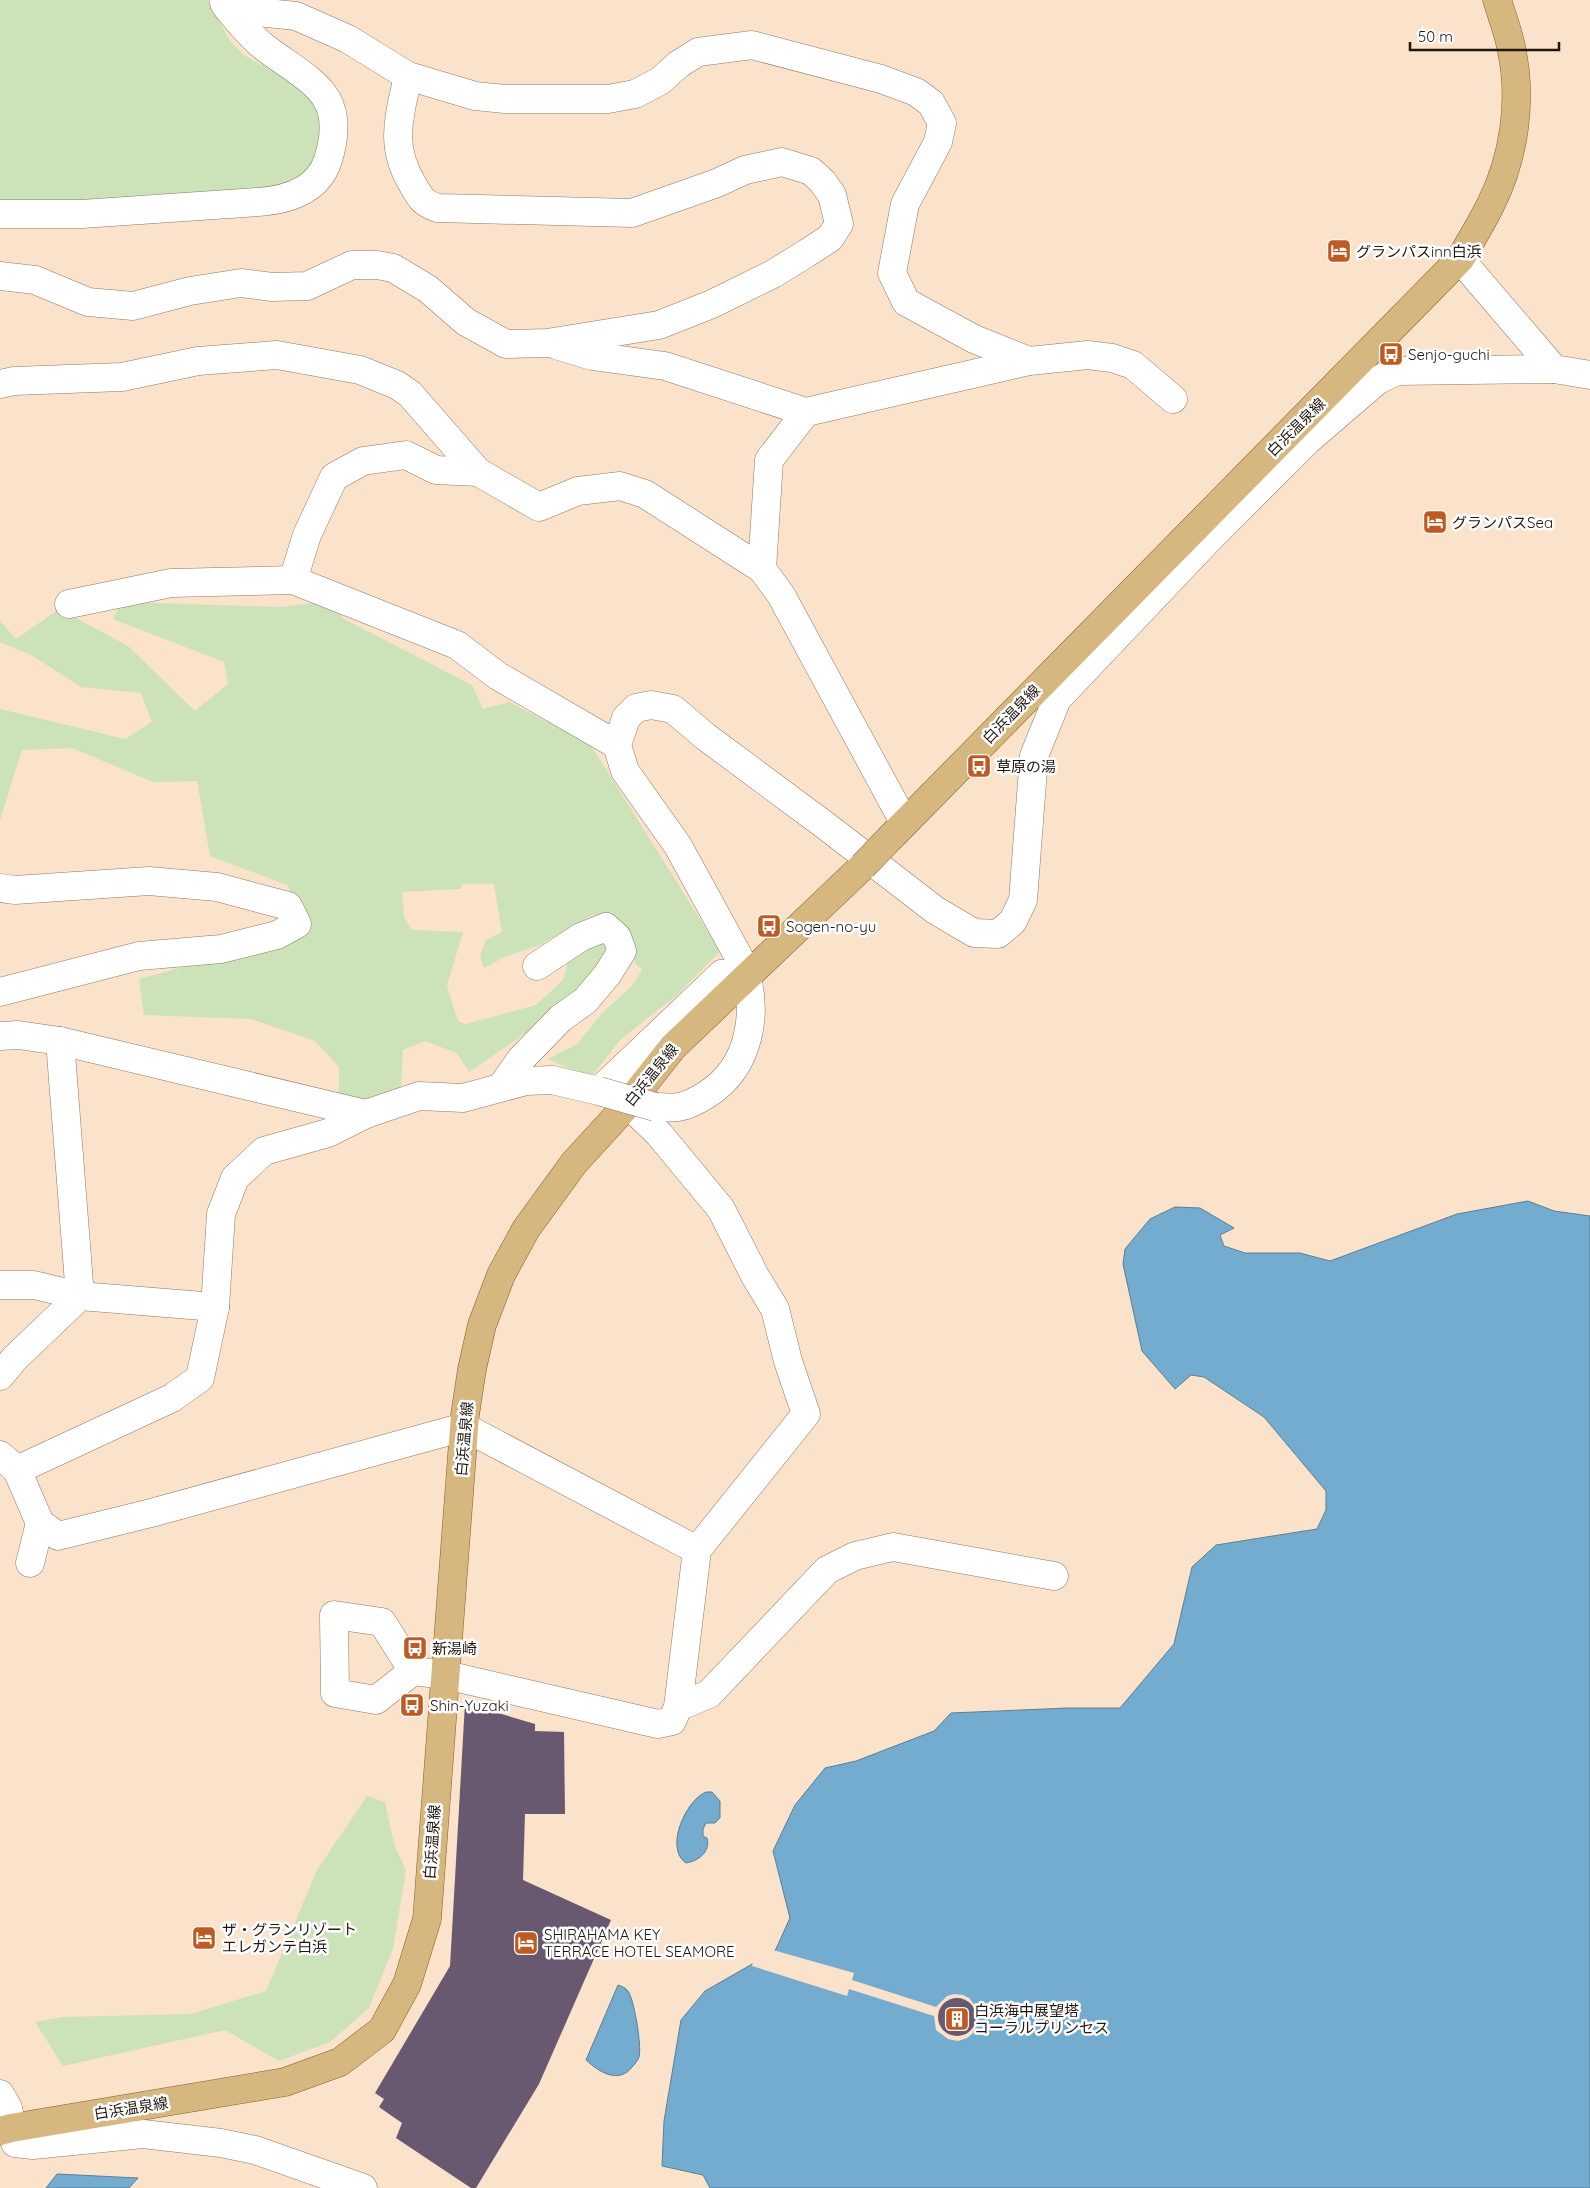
<svg xmlns="http://www.w3.org/2000/svg" width="1590" height="2188" font-family="Quicksand,'Noto Sans JP',sans-serif">
  <rect width="100%" height="100%" fill="#fbe2cb"/>
  <g fill="#cce2b8">
    <path d="M0 0H208L228 38 242 54 295 83 310 94 327 134 304 178 276 193 0 203Z"/>
    <path d="M334 600 342 618 472 685 483 709 509 702 590 744 720 951 676 996 621 1039 590 1078 548 1059 577 1044 603 1012 631 987 642 970 635 963 631 935 612 917 592 915 540 945 504 957 484 968 480 956 486 940 502 932 494 884H463L460 889 402 892 404 917 412 930 463 932 447 986 458 1021 466 1024 536 1005 563 980 570 953 599 940 607 949 604 961 570 1003 469 1072 457 1053 425 1041 403 1050 401 1087 366 1103 339 1098V1067L315 1041 251 1019 144 1015 139 979 308 934 287 885 210 856 197 781 153 782 72 748 22 750 0 820V709L125 739 152 722 141 693 81 687 31 655 0 642V621L16 639 59 609 128 646 195 711 228 684 224 662 113 619 122 602 282 607Z"/>
    <path d="M367 1796 385 1802 395 1847 406 1870 393 1949 369 2008 330 2042 279 2061 225 2030 63 2066 35 2022 63 2017 191 2014 266 1991 317 1870Z"/>
  </g>
  <g fill="#73accf" stroke="#5a7f95">
    <path d="M1528 1201 1554 1211 1590 1216V2188H710L703 2175 662 2166 664 2121 681 2020 705 1991 775 1951 790 1918 773 1851 795 1805 825 1768 856 1761 934 1731 951 1713 1068 1708H1120L1174 1644 1192 1567 1216 1545 1317 1529 1326 1510V1491L1264 1417 1204 1377 1191 1375 1175 1389 1142 1351 1123 1264 1125 1249 1150 1219 1175 1207 1200 1208 1234 1228 1220 1235 1224 1246 1245 1253H1300L1330 1261 1457 1214Z"/>
    <path d="M706 1792H712L720 1801V1818L715 1823H706L703 1829V1836L707 1838C711 1852 698 1861 686 1863 664 1848 686 1800 706 1792Z"/>
    <path d="M618 1985C621 1986 626 1988 628 1991 634 1999 642 2046 639 2057 638 2060 635 2064 633 2066 619 2085 599 2072 586 2060Z"/>
    <path d="M57 2174 138 2178 129 2188H46Z"/>
  </g>
  <path fill="#fbe2cb" d="M773 1950 854 1973 852 1980 936 2007 947 1996 954 1994 963 1995 969 1998 977 2008 978 2024 972 2034 967 2038 958 2041 948 2039 936 2030 934 2016 849 1989 847 1996 752 1966 753 1961Z"/>
  <g fill="#685970">
    <path d="M465 1703 535 1724V1731L564 1732 565 1814H525L523 1880 611 1920 539 2084 476 2188H471L396 2138 402 2123 379 2107 384 2099 375 2093 450 1966Z"/>
    <circle cx="957" cy="2017" r="19"/>
  </g>
  <g fill="none" stroke-linecap="round" stroke-linejoin="round">
    <defs>
      <g id="minor">
        <path d="M228 9 296 16 348 39 408 76 475 96 505 99H608L635 94 660 81 679 64 698 52 752 45 881 79 916 92 931 103 942 123 938 142 905 204 892 273 906 302 974 339 1029 361"/>
        <path d="M0 214H82L258 202C287 200 318 191 328 160 348 95 313 83 268 50 254 40 234 17 224 3"/>
        <path d="M1460 259 1554 369 1590 375"/>
        <path d="M0 276 35 280 88 302 133 306 190 291 241 283 272 287 307 286 352 265H377L393 268 428 289 466 322 506 344 547 343 659 325 712 304 773 274 807 253 830 238 839 224 832 195 822 181 811 171 782 162 745 170 717 183 632 213 437 208C422 202 421 199 413 185 389 146 399 118 408 76"/>
        <path d="M556 345 592 356 665 366 806 412 1029 361 1088 355 1112 358 1133 365 1173 399"/>
        <path d="M0 384 14 381 122 377 198 361 277 355 360 370 397 385 410 394 478 472 539 507 578 491 620 486 645 494 762 569 781 595 904 822"/>
        <path d="M762 569 769 460 806 412"/>
        <path d="M293 580 307 535 334 477 363 461 406 455 436 470 478 472"/>
        <path d="M69 604 171 583 293 580 457 645 498 676 617 745"/>
        <path d="M0 888 15 890 149 881 217 887 288 906 297 924 277 935 221 949 139 956 0 992"/>
        <path d="M0 1036 18 1035 60 1041 366 1114"/>
        <path d="M60 1041 80 1296"/>
        <path d="M502 1086 521 1059 561 1018 585 1001 607 975 622 951 617 937 606 927 581 937 537 966"/>
        <path d="M655 1107C663 1107 671 1108 678 1107 688 1106 698 1100 706 1095 751 1067 760 1010 742 963L678 846 625 771 617 745 626 718 636 708 651 705 673 709 706 737 826 826 935 910 974 933 998 934 1013 921 1023 900 1034 756 1057 699 1207 541 1307 441 1378 380 1397 371 1554 369"/>
        <path d="M0 1285H34L80 1296 215 1307"/>
        <path d="M0 1376 15 1358 80 1296"/>
        <path d="M0 1455 17 1470 40 1523 58 1536 151 1513 464 1427 697 1550"/>
        <path d="M17 1470 172 1398 200 1378 215 1307 221 1214 235 1178 264 1151 328 1133 366 1114 419 1096 463 1098 526 1081 552 1080 599 1091 722 974 741 982"/>
        <path d="M30 1563 40 1523"/>
        <path d="M413 1671 382 1622 334 1615 335 1693 376 1700 413 1671 446 1675 658 1724 672 1721 678 1707 697 1550 806 1414 788 1361 775 1309 755 1276 721 1209 659 1134 628 1104"/>
        <path d="M678 1707 709 1694 827 1570 855 1556 893 1547 1054 1576"/>
        <path d="M0 2094 8 2108 15 2143 33 2145 143 2134 221 2143 255 2150 363 2188"/>
      </g>
      <g id="major">
        <path d="M891 837 1460 259C1470 242 1481 224 1490 206 1514 159 1523 100 1511 47 1508 31 1502 16 1497 0"/>
        <path d="M0 2131 11 2128 285 2082 340 2062 382 2030 407 1984 427 1919 465 1415 472 1369 482 1325 501 1275 526 1229 574 1163 628 1104 673 1047 863 866"/>
      </g>
    </defs>
    <use href="#minor" stroke="#8e7863" stroke-width="29"/>
    <use href="#major" stroke="#846021" stroke-width="29"/>
    <use href="#minor" stroke="#fff" stroke-width="28"/>
    <use href="#major" stroke="#d6b780" stroke-width="28"/>
    <defs>
      <path id="minor-bridge" d="M599 1091 655 1107"/>
      <path id="major-bridge" d="M863 866 891 837"/>
    </defs>
    <use href="#minor-bridge" stroke="#8e7863" stroke-width="29" stroke-linecap="butt"/>
    <use href="#major-bridge" stroke="#846021" stroke-width="29" stroke-linecap="butt"/>
    <use href="#minor-bridge" stroke="#fff" stroke-width="28"/>
    <use href="#major-bridge" stroke="#d6b780" stroke-width="28"/>
  </g>
  <defs>
    <symbol id="hotel-square" viewBox="-11 -11 22 22"><rect x="-9" y="-9" width="18" height="18" rx="4" fill="#be5b22" stroke="#fff"/><path d="M-6-4.5h1.5V1H6V5H4.5V3h-9V5H-6ZM-4 0a1.8 1.8 0 1 1 3.6 0ZM.5 0V-2.5h3Q6-2.5 6 0Z" fill="#fff"/></symbol>
    <symbol id="bus-square" viewBox="-11 -11 22 22"><rect x="-9" y="-9" width="18" height="18" rx="4" fill="#be5b22" stroke="#fff"/><path d="M-5-6H5V4H4V6H2V4H-2V6H-4V4H-5ZM-3.5-4V0h7V-4ZM-3.5 1.2v1.5H-2V1.2ZM2 1.2v1.5H3.5V1.2Z" fill="#fff"/></symbol>
    <symbol id="building-square" viewBox="-11 -11 22 22"><rect x="-9" y="-9" width="18" height="18" rx="4" fill="#be5b22" stroke="#fff"/><path d="M-4-6H4V6H1V3H-1V6H-4ZM-2.5-4.3h1.7v1.8h-1.7ZM.8-4.3h1.7v1.8H.8ZM-2.5-1h1.7V.8h-1.7ZM.8-1h1.7V.8H.8Z" fill="#fff"/></symbol>
  </defs>
  <g fill-rule="evenodd">
    <use href="#hotel-square" x="1325" y="237" width="28" height="28"/>
    <use href="#bus-square" x="1377" y="340" width="28" height="28"/>
    <use href="#hotel-square" x="1421" y="508" width="28" height="28"/>
    <use href="#bus-square" x="965" y="752" width="28" height="28"/>
    <use href="#bus-square" x="755" y="912" width="28" height="28"/>
    <use href="#bus-square" x="401" y="1634" width="28" height="28"/>
    <use href="#bus-square" x="398" y="1691" width="28" height="28"/>
    <use href="#hotel-square" x="190" y="1924" width="28" height="28"/>
    <use href="#hotel-square" x="512" y="1929" width="28" height="28"/>
    <use href="#building-square" x="943" y="2005" width="28" height="28"/>
  </g>
  <g text-anchor="middle" dominant-baseline="central" stroke-width="5" stroke-linejoin="round" paint-order="stroke">
    <g font-size="15" fill="#20170f" stroke="#fff" text-anchor="start">
      <text x="1356" y="251">グランパスinn白浜</text>
      <text x="1408" y="354">Senjo-guchi</text>
      <text x="1452" y="522">グランパスSea</text>
      <text x="996" y="766">草原の湯</text>
      <text x="786" y="926">Sogen-no-yu</text>
      <text x="432" y="1648">新湯崎</text>
      <text x="430" y="1705">Shin-Yuzaki</text>
      <text x="222" y="1929">ザ・グランリゾート<tspan x="222" dy="17">エレガンテ白浜</tspan></text>
      <text x="544" y="1934">SHIRAHAMA KEY<tspan x="544" dy="17">TERRACE HOTEL SEAMORE</tspan></text>
      <text x="974" y="2010">白浜海中展望塔<tspan x="974" dy="17">コーラルプリンセス</tspan></text>
    </g>
    <g font-size="15" fill="#20170f" stroke="#fff">
      <text transform="translate(1296 427) rotate(-45)">白浜温泉線</text>
      <text transform="translate(1011 714) rotate(-46)">白浜温泉線</text>
      <text transform="translate(651 1075) rotate(-51)">白浜温泉線</text>
      <text transform="translate(464 1439) rotate(-85)">白浜温泉線</text>
      <text transform="translate(432 1842) rotate(-86)">白浜温泉線</text>
      <text transform="translate(131 2108) rotate(-9)">白浜温泉線</text>
    </g>
  </g>
  <path d="M1410 42v8h149v-8" fill="none" stroke="#20170f" stroke-width="2.5"/>
  <text x="1418" y="42" font-size="15" fill="#20170f" stroke="#ffffff" stroke-width="4" paint-order="stroke">50 m</text>
</svg>
